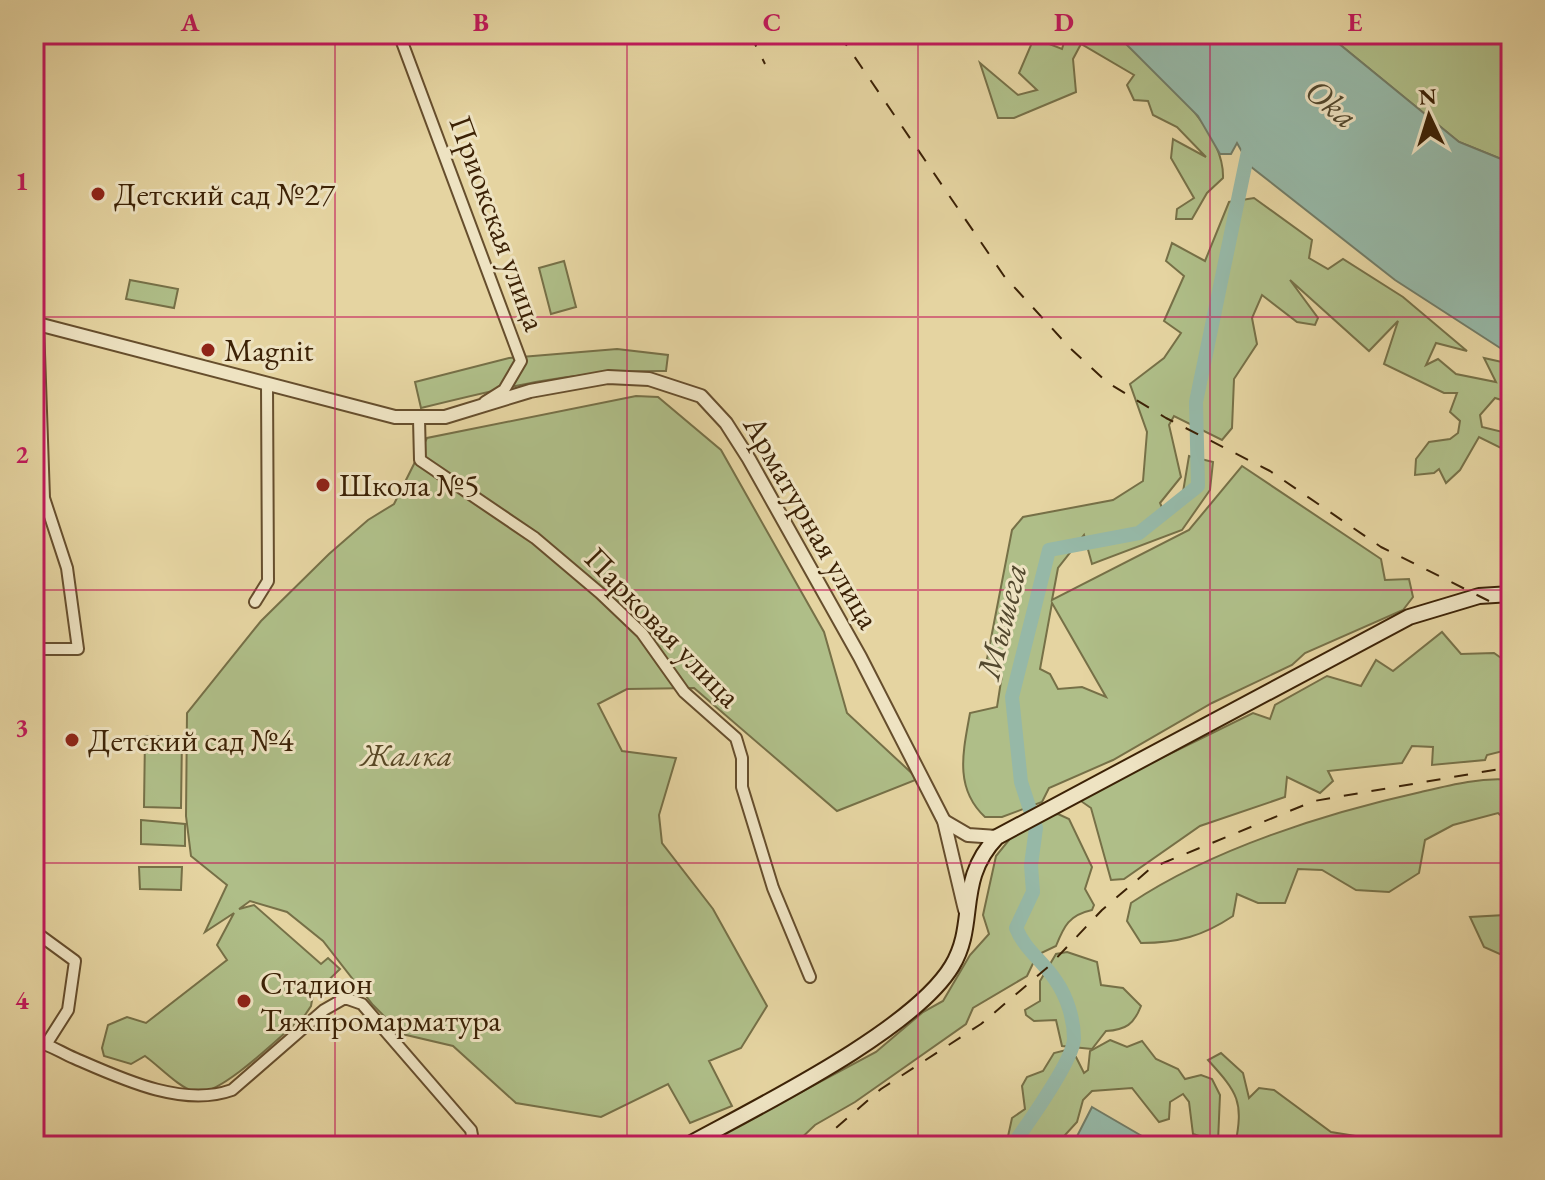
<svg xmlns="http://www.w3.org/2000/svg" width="1545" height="1180" font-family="'EB Garamond',serif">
  <rect width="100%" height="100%" fill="#e5d4a1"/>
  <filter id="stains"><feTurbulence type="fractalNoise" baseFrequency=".0025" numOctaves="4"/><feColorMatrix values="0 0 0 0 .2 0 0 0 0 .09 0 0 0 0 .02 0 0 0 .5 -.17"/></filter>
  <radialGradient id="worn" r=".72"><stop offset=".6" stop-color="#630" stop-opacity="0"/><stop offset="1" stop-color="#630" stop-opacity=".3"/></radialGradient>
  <g fill="#afbe88" stroke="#767047" stroke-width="2" fill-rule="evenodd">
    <path d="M1062 34H1116C1151 69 1225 125 1223 178L1207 193 1192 219H1176L1177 209 1194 198 1171 158 1173 139 1206 157 1177 127 1153 115 1148 101 1134 100 1127 85 1134 75 1081 44 1073 59 1076 92 1014 118H998L980 63 1018 95 1037 90 1019 73 1034 38 1062 49 1066 36Z"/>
    <path d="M1327 34H1511V163L1459 142Z"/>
    <path d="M1254 198 1312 240 1309 258 1328 269 1343 259 1403 297 1467 351 1436 343 1426 365 1438 359 1456 374 1496 382 1484 358 1511 364V403L1495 398 1480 415 1482 427 1511 434V453L1479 437 1460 470 1446 483 1439 469 1434 473 1415 475 1416 459 1429 442 1450 439 1458 433 1460 421 1450 412 1457 393H1444L1384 364 1398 321 1369 351 1290 280 1318 318 1315 325 1297 322 1262 295 1252 318 1257 344 1234 379 1232 428 1222 440 1174 416 1169 425 1181 477 1160 503 1164 512 1183 492 1189 456 1213 462 1210 490 1182 530 1092 564 1084 535 1058 568 1052 600 1189 530 1242 466 1381 559 1385 580 1409 579 1413 597 1403 610 1305 653 1292 665 1212 703 1113 760 1049 788 1042 802 1002 817H985C954 788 963 752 970 713L997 707 1002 675 987 659 1012 530 1023 517 1113 500 1143 481 1147 432 1130 384 1164 358 1181 333 1164 321 1184 276 1166 261 1172 243 1205 261 1229 202ZM1052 603 1106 697 1082 687 1058 689 1050 674 1040 669Z"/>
    <path d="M564 261 576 307 551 314 539 268Z"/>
    <path d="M130 280 178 289 174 308 126 299Z"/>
    <path d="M617 349 668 355 666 371C574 370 510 386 421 408L415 382 509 358Z"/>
    <path d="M636 396 658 397 721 450 824 632 847 713 918 779 837 811 694 688 627 689 598 704 622 751 676 758 659 815 662 843 713 909 767 1006 741 1048 709 1061 732 1106 690 1123 668 1084 601 1117 516 1103 453 1046 402 1034 373 1005 323 941 287 912 250 901 239 909 254 905 321 964 328 958 340 969 313 995 311 1006 305 1015C286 1031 218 1099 195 1092 178 1087 159 1066 145 1056L131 1064 104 1056 102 1048 108 1025 127 1017 146 1023 227 960 217 945 234 913 205 932 227 885 191 856 186 816 187 713 261 621 329 554 368 520 394 504 427 438Z"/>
    <path d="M1442 632 1461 654 1494 653 1511 665V749L1487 755 1485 760 1432 765 1433 747 1412 746 1402 763 1328 771 1333 781 1320 793 1287 777 1285 797 1200 826 1124 879 1111 880 1091 808 1078 799 1253 713 1270 719 1275 705 1327 676 1361 686 1376 660 1393 671Z"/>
    <path d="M145 736H182L181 808 144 807Z"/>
    <path d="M1511 780V825L1498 813 1453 825 1425 840 1419 873 1389 892 1356 890 1322 870 1298 869 1285 903H1258L1237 894 1233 916C1203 936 1178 943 1141 943L1127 921 1131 903C1212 849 1326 813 1421 792 1450 785 1481 777 1511 780Z"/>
    <path d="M1058 814 1069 819 1092 867 1085 889 1094 905 1092 910C1069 915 1064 926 1056 946L1037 955 1027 976 973 1008 966 1024 855 1102 815 1125 793 1146H700L876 1052 923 1012 943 1001 970 955 989 934 983 915 996 856 1017 830 1047 815Z"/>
    <path d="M141 820 185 824V846L141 844Z"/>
    <path d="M139 867H182L181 890 140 889Z"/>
    <path d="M1511 911V959L1484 947 1470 917 1505 915Z"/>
    <path d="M1067 952 1097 962 1101 985 1123 988 1141 1006C1134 1024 1126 1030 1106 1031L1092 1049 1062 1046 1056 1020 1034 1021 1026 1015 1025 1010 1040 1001V981L1056 954Z"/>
    <path d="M1110 1040 1127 1047 1142 1041 1156 1059 1178 1069 1185 1079 1201 1075 1212 1079 1220 1095 1218 1142 1193 1134 1189 1102 1183 1094 1170 1102 1169 1119 1159 1122 1132 1088 1092 1091 1083 1100 1077 1122 1055 1146H976L985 1136 1007 1141 1012 1118 1025 1109 1022 1086 1027 1077 1043 1071 1054 1053 1066 1050 1076 1057 1084 1073 1088 1070 1090 1051Z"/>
    <path d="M1221 1053 1243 1073 1249 1098 1259 1088 1274 1090 1331 1132 1355 1136 1359 1146H1235C1244 1101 1238 1093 1208 1060Z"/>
  </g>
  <g fill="#96b8a7" stroke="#727c67" stroke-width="2">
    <path d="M1116 34H1327L1459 142 1511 163V355L1395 280 1250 166 1237 143 1231 154H1220L1198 116Z"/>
    <path d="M1092 1107 1159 1146H1072Z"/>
  </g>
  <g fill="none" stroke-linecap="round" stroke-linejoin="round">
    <path stroke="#96b8a7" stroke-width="14" d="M1012 1146C1026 1126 1073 1061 1074 1039 1074 1019 1067 997 1056 981 1043 961 1025 950 1016 928L1033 892 1031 865 1036 828 1021 782 1012 697 1049 550 1139 533 1198 486 1196 402 1250 142"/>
    <defs>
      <g id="minor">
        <path d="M399 34 521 361 504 390 485 402"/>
        <path d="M419 419 420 460 535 538 600 593 642 633 684 692 736 738 742 758V787L773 888 810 977"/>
        <path d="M255 602 268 581 267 384"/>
        <path d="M34 649H78L67 568 44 498 38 324"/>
        <path d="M34 931 75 961 68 1010 47 1043"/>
        <path d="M34 1041C49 1044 60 1052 74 1058 120 1078 182 1108 232 1090L324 1010 345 998 362 1004 471 1130 474 1146"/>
      </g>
      <g id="tertiary">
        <path d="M34 323 395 417H445L530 391 608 377 649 379 701 396 726 423 749 459 860 657 944 821 965 910"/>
        <path d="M944 821 968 835 997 837"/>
      </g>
      <path id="secondary" d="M686 1146C755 1108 913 1031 952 966 978 923 955 881 997 837L1409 617 1479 596 1511 594"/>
    </defs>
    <use href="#minor" stroke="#664e2d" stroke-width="14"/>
    <use href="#tertiary" stroke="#664e2d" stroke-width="16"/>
    <use href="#secondary" stroke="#3c2206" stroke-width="18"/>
    <use href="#minor" stroke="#eee3c2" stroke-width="10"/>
    <use href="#tertiary" stroke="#eee3c2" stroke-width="12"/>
    <use href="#secondary" stroke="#eee3c2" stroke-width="14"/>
    <g stroke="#3c2206" stroke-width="2" stroke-dasharray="14 14" stroke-linecap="butt">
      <path d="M750 34 765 64"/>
      <path d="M839 34 1004 276 1070 348 1108 383 1166 418 1270 471 1381 547 1511 612"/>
      <path d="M815 1146 881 1089 981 1024 1048 967 1102 910 1151 868 1314 801 1511 767"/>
    </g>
  </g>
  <path fill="none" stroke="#c2185b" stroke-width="2" stroke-opacity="0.55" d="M335 34V1146M627 34V1146M918 34V1146M1210 34V1146M34 317H1511M34 590H1511M34 863H1511"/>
  <g fill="#8f2418" stroke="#eee3c2" stroke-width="3">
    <circle cx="98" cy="194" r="8"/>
    <circle cx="208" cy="350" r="8"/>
    <circle cx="323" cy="485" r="8"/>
    <circle cx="72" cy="740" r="8"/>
    <circle cx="244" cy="1001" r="8"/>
  </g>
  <g text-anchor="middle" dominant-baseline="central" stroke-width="6" stroke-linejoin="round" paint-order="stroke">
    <g font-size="32" fill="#3c2206" stroke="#eee3c2" text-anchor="start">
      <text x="114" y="194">Детский сад №27</text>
      <text x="224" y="350">Magnit</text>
      <text x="339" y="485">Школа №5</text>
      <text x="88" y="740">Детский сад №4</text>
      <text x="260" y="983">Стадион<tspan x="260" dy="37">Тяжпромарматура</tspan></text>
    </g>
    <g font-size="32" fill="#3c2206" stroke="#eee3c2">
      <text transform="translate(498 223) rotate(70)">Приокская улица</text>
      <text transform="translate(812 522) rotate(60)">Арматурная улица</text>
      <text transform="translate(663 627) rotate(46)">Парковая улица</text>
    </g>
    <g font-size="32" font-style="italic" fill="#594926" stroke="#eee3c2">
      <text x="407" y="755">Жалка</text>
    </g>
    <g font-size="34" font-style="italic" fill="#52482e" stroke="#eee3c2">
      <text transform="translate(1332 103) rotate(40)">Oka</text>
      <text transform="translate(1001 621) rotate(-76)">Мышега</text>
    </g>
  </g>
  <rect width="1545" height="1180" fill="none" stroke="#e5d4a1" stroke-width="88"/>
  <g transform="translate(1429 116) rotate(356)" stroke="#eee3c2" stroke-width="6" paint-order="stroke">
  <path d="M0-6L14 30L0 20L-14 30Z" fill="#3c2206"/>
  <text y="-12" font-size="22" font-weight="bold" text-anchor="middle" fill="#3c2206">N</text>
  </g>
  <rect x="44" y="44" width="1457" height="1092" fill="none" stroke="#c2185b" stroke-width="3"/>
  <g font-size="26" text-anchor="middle" font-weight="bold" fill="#c2185b">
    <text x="190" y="31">A</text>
    <text x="481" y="31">B</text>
    <text x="772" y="31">C</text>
    <text x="1064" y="31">D</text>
    <text x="1355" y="31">E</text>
    <text x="22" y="190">1</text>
    <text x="22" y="463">2</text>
    <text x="22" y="736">3</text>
    <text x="22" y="1009">4</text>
  </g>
  <rect width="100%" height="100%" filter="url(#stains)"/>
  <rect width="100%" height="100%" fill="url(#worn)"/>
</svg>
